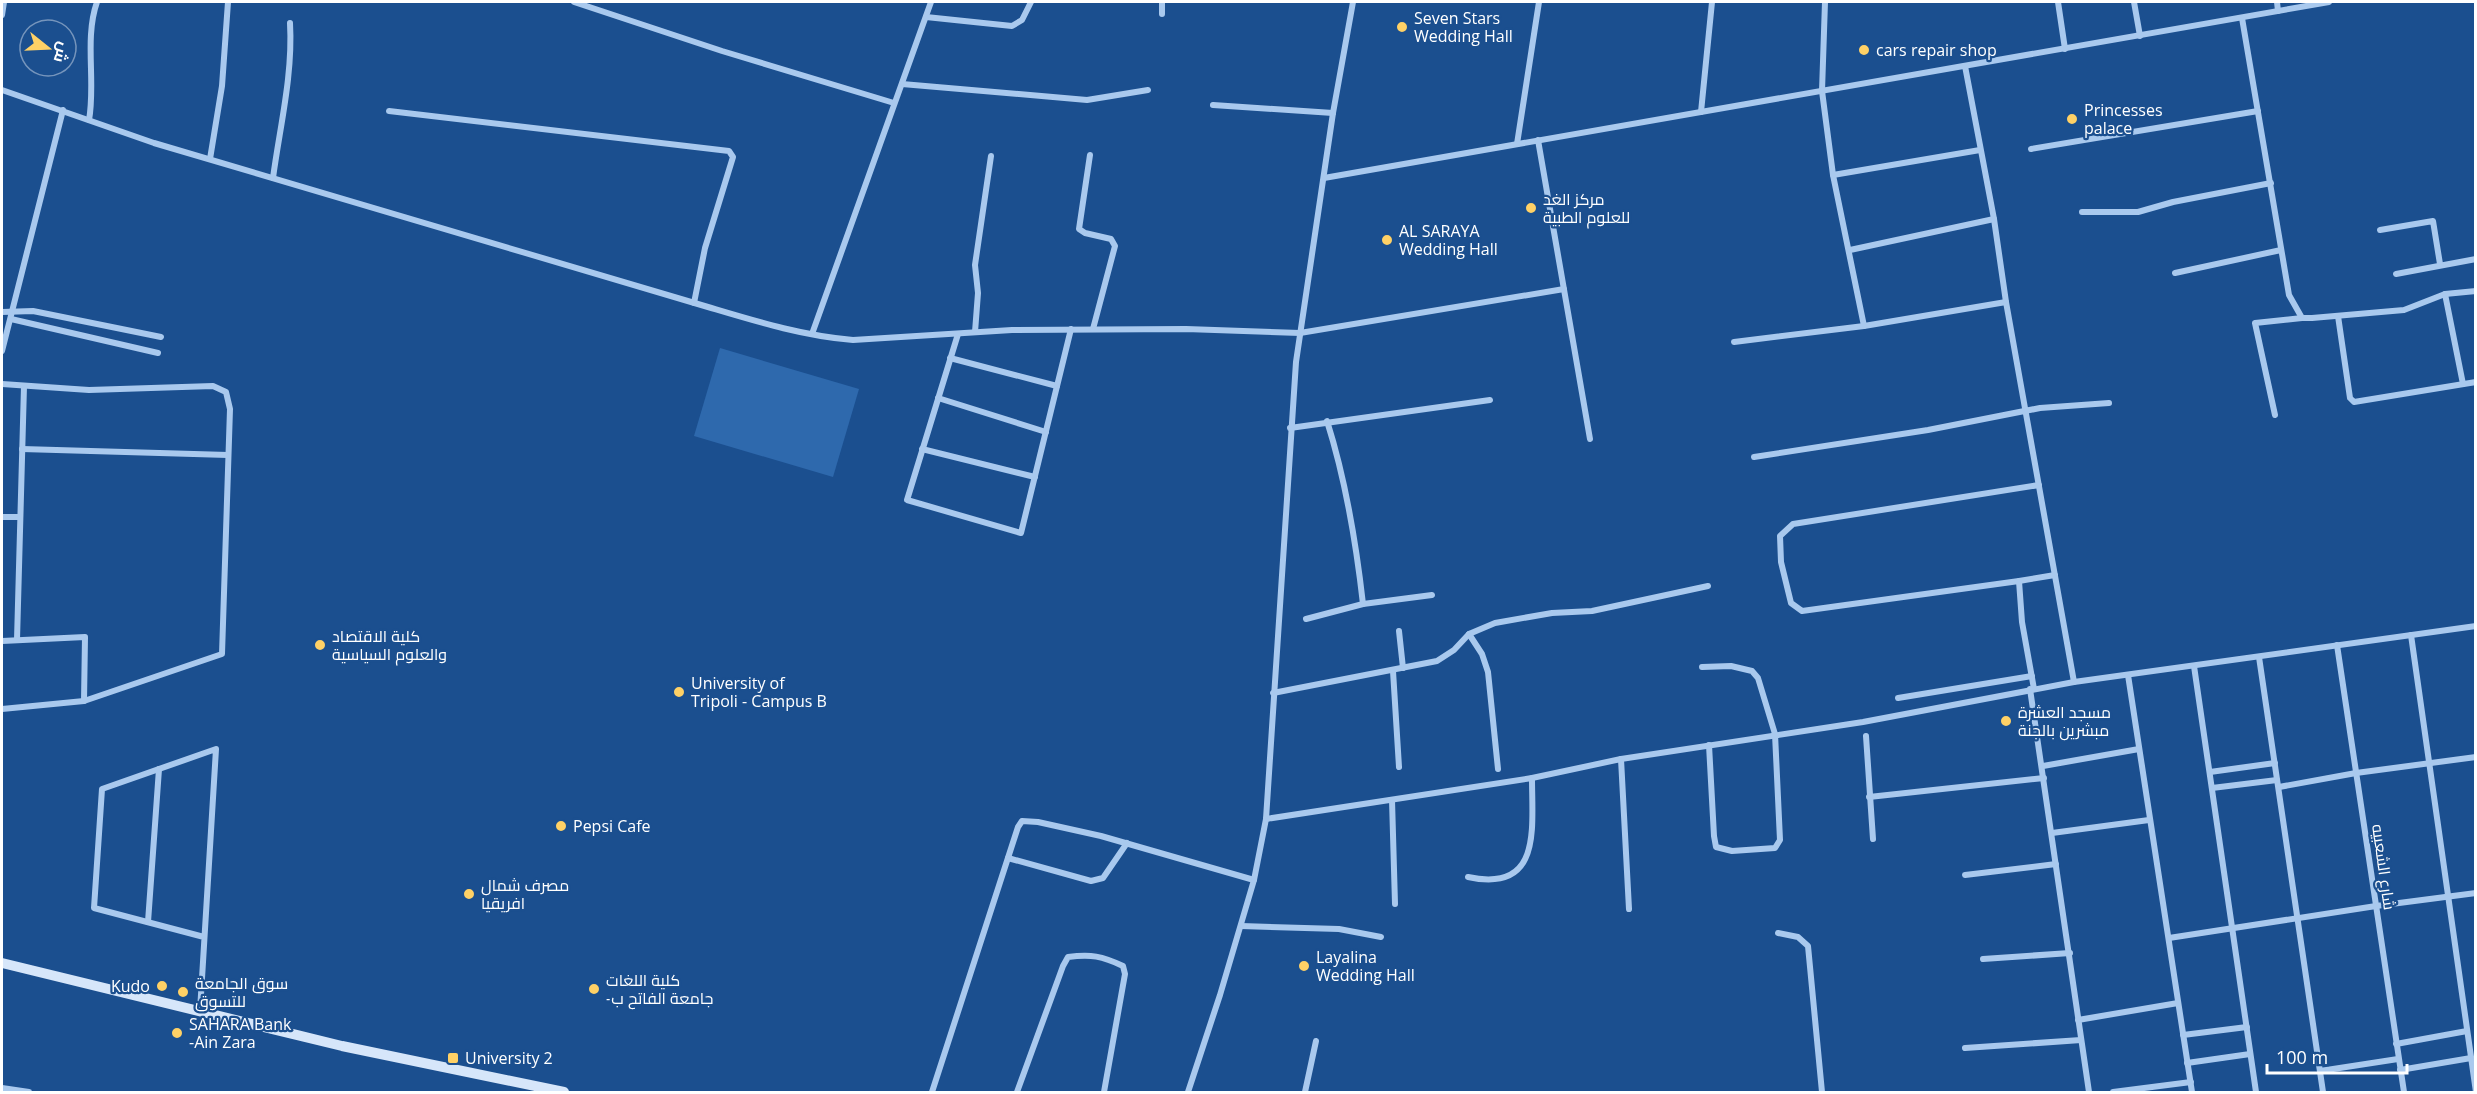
<svg xmlns="http://www.w3.org/2000/svg" width="2477" height="1094" font-family="'Open Sans',Cairo,sans-serif">
  <rect width="100%" height="100%" fill="#1b4f8f"/>
  <path fill="#2e69ad" d="M720 348 859 389 833 477 694 436Z"/>
  <g fill="none" stroke-linecap="round" stroke-linejoin="round">
    <g stroke="#a9c9ee" stroke-width="6">
      <path d="M574 2 722 51 894 103"/>
      <path d="M1162 2V14"/>
      <path d="M1825 2 1822 91 1833 175 1864 326"/>
      <path d="M2058 2 2065 49"/>
      <path d="M2134 2 2140 36"/>
      <path d="M2277 2 2278 11"/>
      <path d="M2 15 4 2"/>
      <path d="M926 17 1012 26 1022 20 1031 2"/>
      <path d="M2242 18 2289 295 2302 318H2312L2404 310 2445 294 2476 291"/>
      <path d="M1965 66 1994 219 2006 302 2074 682"/>
      <path d="M902 84 1087 100 1148 90"/>
      <path d="M2 90 154 143 708 307C755 321 803 336 853 340L1012 330 1186 329 1300 333 1564 289"/>
      <path d="M1213 105 1333 113"/>
      <path d="M389 111 729 151 733 157 705 248 694 303"/>
      <path d="M1701 112 1712 2"/>
      <path d="M89 120C96 82 84 39 97 2"/>
      <path d="M1538 140 1590 439"/>
      <path d="M1517 144 1539 2"/>
      <path d="M2031 149 2258 111"/>
      <path d="M1090 155 1079 229 1085 233 1111 239 1115 246 1093 329"/>
      <path d="M210 159 222 86 228 2"/>
      <path d="M1833 175 1980 150"/>
      <path d="M273 178C280 126 293 75 290 23"/>
      <path d="M1324 178 2329 2"/>
      <path d="M2082 212H2138L2173 202 2271 183"/>
      <path d="M2380 230 2433 221 2440 264"/>
      <path d="M1850 250 1994 219"/>
      <path d="M2175 273 2281 250"/>
      <path d="M2396 274 2476 259"/>
      <path d="M2445 294 2463 384"/>
      <path d="M2 312 33 311 161 337"/>
      <path d="M2338 316 2350 398 2354 402 2476 382"/>
      <path d="M11 319 158 353"/>
      <path d="M975 332 978 293 975 265 991 156"/>
      <path d="M812 334 931 2"/>
      <path d="M958 334 907 500 1021 533 1071 329"/>
      <path d="M1734 342 1864 326 2006 302"/>
      <path d="M2 351 63 110"/>
      <path d="M950 358 1057 386"/>
      <path d="M2 384 89 390 213 386 226 392 230 409 222 654 84 701 2 709"/>
      <path d="M938 398 1046 432"/>
      <path d="M2275 415 2255 323 2302 318"/>
      <path d="M1327 421C1346 481 1356 542 1363 604"/>
      <path d="M1290 428 1490 400"/>
      <path d="M22 449 228 455"/>
      <path d="M922 449 1035 477"/>
      <path d="M1754 457 1928 430 2040 408 2109 403"/>
      <path d="M2 517H20"/>
      <path d="M2019 581 2055 575"/>
      <path d="M1306 619 1363 604 1432 595"/>
      <path d="M1399 631 1403 668"/>
      <path d="M1469 634 1482 654 1488 672 1498 769"/>
      <path d="M2411 635 2476 1092"/>
      <path d="M17 640 24 386"/>
      <path d="M2 641 85 637 84 701"/>
      <path d="M2337 645 2404 1092"/>
      <path d="M2259 657 2323 1092"/>
      <path d="M2194 666 2256 1092"/>
      <path d="M1702 667 1731 666 1752 671 1758 678 1775 734 1780 840 1775 848 1732 851 1716 847 1714 836 1709 745"/>
      <path d="M1393 671 1399 767"/>
      <path d="M2128 675 2192 1092"/>
      <path d="M2030 689 2089 1092"/>
      <path d="M2034 689 2022 622 2019 581 1802 611 1791 603 1781 562 1780 536 1793 524 2039 485"/>
      <path d="M1273 693 1437 661 1454 650 1469 634 1495 623 1552 613 1592 611 1708 586"/>
      <path d="M1898 698 2032 676"/>
      <path d="M1866 736 1873 839"/>
      <path d="M1621 759 1629 909"/>
      <path d="M2043 766 2139 749"/>
      <path d="M2210 772 2275 763"/>
      <path d="M2279 787 2356 773 2476 757"/>
      <path d="M2212 788 2277 780"/>
      <path d="M1869 797 2044 778"/>
      <path d="M1392 800 1395 904"/>
      <path d="M1266 819 1532 778 1621 759 1863 722 2074 682 2476 626"/>
      <path d="M2052 833 2149 820"/>
      <path d="M1008 858 1091 881 1103 878 1127 843"/>
      <path d="M1965 875 2056 864"/>
      <path d="M1468 877C1542 893 1532 829 1532 778"/>
      <path d="M148 922 159 769"/>
      <path d="M1241 926 1339 929 1381 937"/>
      <path d="M1778 933 1798 937 1808 946 1822 1092"/>
      <path d="M2169 938 2376 906 2476 893"/>
      <path d="M1983 959 2070 953"/>
      <path d="M200 1011 216 749 102 789 94 908 204 937"/>
      <path d="M2078 1020 2178 1003"/>
      <path d="M2183 1035 2247 1027"/>
      <path d="M2396 1044 2467 1031"/>
      <path d="M1965 1048 2081 1040"/>
      <path d="M2187 1063 2250 1054"/>
      <path d="M2400 1070 2471 1058"/>
      <path d="M2320 1071 2398 1059"/>
      <path d="M2 1088 29 1092"/>
      <path d="M932 1092 1018 827 1022 821 1038 822 1101 836 1254 880"/>
      <path d="M1017 1092 1063 966 1068 957C1091 954 1102 956 1123 966L1125 974 1104 1092"/>
      <path d="M1188 1092 1220 995 1254 880 1266 819 1296 362 1333 113 1353 2"/>
      <path d="M1305 1092 1316 1041"/>
      <path d="M2113 1092 2191 1082"/>
    </g>
    <path stroke="#d6e6fa" stroke-width="10" d="M2 963 342 1046 564 1092"/>
  </g>
  <g fill="#ffd166" stroke="#1b4f8f" stroke-width="2">
    <circle cx="1402" cy="27" r="6"/>
    <circle cx="1864" cy="50" r="6"/>
    <circle cx="2072" cy="119" r="6"/>
    <circle cx="1531" cy="208" r="6"/>
    <circle cx="1387" cy="240" r="6"/>
    <circle cx="320" cy="645" r="6"/>
    <circle cx="679" cy="692" r="6"/>
    <circle cx="2006" cy="721" r="6"/>
    <circle cx="561" cy="826" r="6"/>
    <circle cx="469" cy="894" r="6"/>
    <circle cx="1304" cy="966" r="6"/>
    <circle cx="162" cy="986" r="6"/>
    <circle cx="594" cy="989" r="6"/>
    <circle cx="183" cy="992" r="6"/>
    <circle cx="177" cy="1033" r="6"/>
    <rect x="447" y="1052" width="12" height="12" rx="3"/>
  </g>
  <g text-anchor="middle" dominant-baseline="central" stroke-width="4.5" stroke-linejoin="round" paint-order="stroke">
    <g font-size="16" fill="#fff" stroke="#1b4f8f" text-anchor="start">
      <text x="1414" y="18">Seven Stars<tspan x="1414" dy="18">Wedding Hall</tspan></text>
      <text x="1876" y="50">cars repair shop</text>
      <text x="2084" y="110">Princesses<tspan x="2084" dy="18">palace</tspan></text>
      <text x="1543" y="199">مركز الغد<tspan x="1543" dy="18">للعلوم الطبية</tspan></text>
      <text x="1399" y="231">AL SARAYA<tspan x="1399" dy="18">Wedding Hall</tspan></text>
      <text x="332" y="636">كلية الاقتصاد<tspan x="332" dy="18">والعلوم السياسية</tspan></text>
      <text x="691" y="683">University of<tspan x="691" dy="18">Tripoli - Campus B</tspan></text>
      <text x="2018" y="712">مسجد العشرة<tspan x="2018" dy="18">مبشرين بالجنة</tspan></text>
      <text x="573" y="826">Pepsi Cafe</text>
      <text x="481" y="885">مصرف شمال<tspan x="481" dy="18">افريقيا</tspan></text>
      <text x="1316" y="957">Layalina<tspan x="1316" dy="18">Wedding Hall</tspan></text>
      <text x="606" y="980">كلية اللغات<tspan x="606" dy="18">-جامعة الفاتح ب</tspan></text>
      <text x="195" y="983">سوق الجامعة<tspan x="195" dy="18">للتسوق</tspan></text>
      <text x="150" y="986" text-anchor="end">Kudo</text>
      <text x="189" y="1024">SAHARA Bank<tspan x="189" dy="18">-Ain Zara</tspan></text>
      <text x="465" y="1058">University 2</text>
    </g>
    <g font-size="16" fill="#fff" stroke="#1b4f8f">
      <text transform="translate(2384 867) rotate(82)">شارع الشعبيه</text>
    </g>
  </g>
  <rect width="2477" height="1094" fill="none" stroke="#ffffff" stroke-width="6"/>
  <g transform="translate(48 48) rotate(108)"><circle r="28" fill="#1b4f8f" stroke="#7695bc" stroke-width="1.5"/>
  <path d="M0-4.5L10 22L0 15L-10 22Z" fill="#ffd166"/>
  <text y="-9" font-size="16" font-weight="bold" text-anchor="middle" fill="#ffffff">ش</text>
  </g>
  <path d="M2267 1064v9h140v-9" fill="none" stroke="#ffffff" stroke-width="3"/>
  <text x="2276" y="1064" font-size="18" fill="#ffffff" stroke="#1b4f8f" stroke-width="4.5" paint-order="stroke">100 m</text>
</svg>
